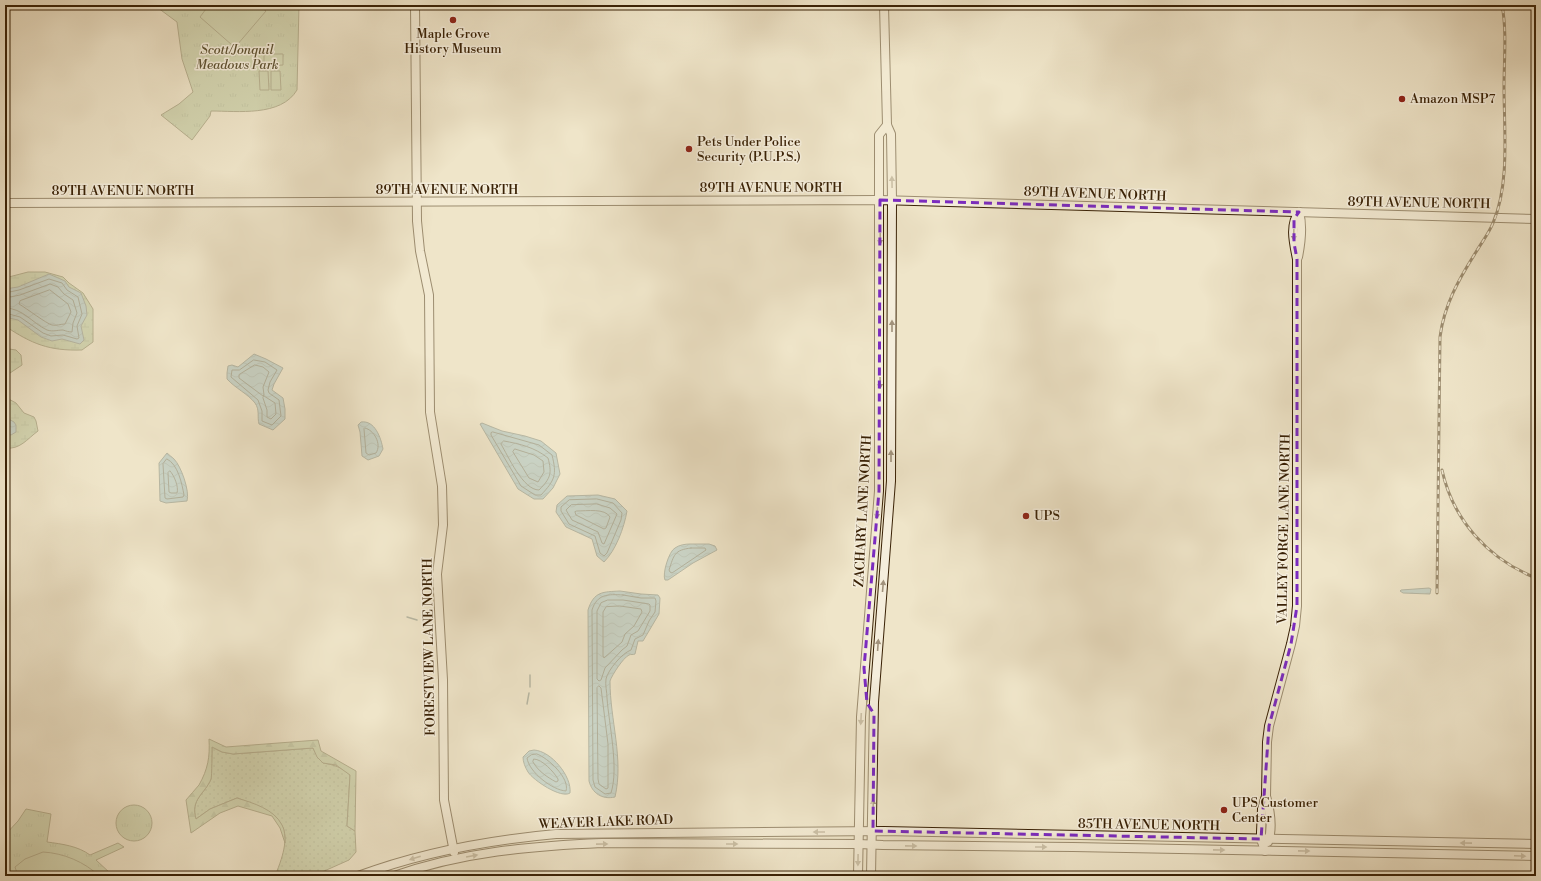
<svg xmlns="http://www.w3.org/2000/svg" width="1541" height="881" font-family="'Libre Bodoni',serif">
  <defs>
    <pattern id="grass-dots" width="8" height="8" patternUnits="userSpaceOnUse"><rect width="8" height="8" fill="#b5c69a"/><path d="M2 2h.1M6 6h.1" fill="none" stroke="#9caa83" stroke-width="1.8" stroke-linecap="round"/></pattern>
    <pattern id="forest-firs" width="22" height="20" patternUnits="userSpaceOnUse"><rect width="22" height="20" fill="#b5c69a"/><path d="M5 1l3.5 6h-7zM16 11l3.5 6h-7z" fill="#9caa83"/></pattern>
    <pattern id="wetland-marsh" width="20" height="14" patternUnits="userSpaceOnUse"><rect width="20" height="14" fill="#b5c69a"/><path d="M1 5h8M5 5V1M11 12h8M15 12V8" fill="none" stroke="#9caa83"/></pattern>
    <pattern id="park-tufts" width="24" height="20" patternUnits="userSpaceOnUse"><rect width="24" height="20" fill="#b5c69a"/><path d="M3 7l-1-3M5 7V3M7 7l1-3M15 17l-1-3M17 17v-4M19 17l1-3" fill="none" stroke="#9caa83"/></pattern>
    <pattern id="water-waves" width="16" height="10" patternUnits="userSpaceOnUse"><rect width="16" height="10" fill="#9ebdc0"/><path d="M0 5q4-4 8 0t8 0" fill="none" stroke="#89a2a4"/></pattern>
  </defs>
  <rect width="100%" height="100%" fill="#efe5c9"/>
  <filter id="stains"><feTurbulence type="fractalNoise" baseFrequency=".005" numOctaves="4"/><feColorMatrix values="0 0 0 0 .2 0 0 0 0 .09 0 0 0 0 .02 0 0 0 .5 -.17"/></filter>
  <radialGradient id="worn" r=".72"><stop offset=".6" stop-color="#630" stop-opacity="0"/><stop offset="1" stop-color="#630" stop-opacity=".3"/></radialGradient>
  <path fill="url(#grass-dots)" stroke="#787450" d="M212 747 222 752 233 754 313 748 315 752 323 763C335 765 341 767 350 775L347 826 355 831 356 852 349 860 313 876H275C295 828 286 815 237 798L210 809 196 819C190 799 205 794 211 779 211 776 212 751 212 747Z"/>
  <path fill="url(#forest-firs)" stroke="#787450" d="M209 739 226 747 318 740 321 751 356 771 355 831 347 826 350 775 336 765 323 763 317 757 313 748 233 754 222 752 212 747C212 751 212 776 211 779 205 794 190 799 196 819L210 809 237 798C253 803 274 809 282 825 285 830 285 837 285 843L280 828 272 816 238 806 220 813 191 833 186 800C190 795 195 790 199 785 208 769 210 757 209 739Z"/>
  <g fill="url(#wetland-marsh)" stroke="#787450">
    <path d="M28 272H45L63 277 69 283 83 293 93 309V342L82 350C49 351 32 344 5 326V278Z"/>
    <path d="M9 349 16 350 21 355 22 365 10 373H5V353Z"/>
    <path d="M5 397 16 403 24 413 34 417 36 421 38 431C27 439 20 450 5 448Z"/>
  </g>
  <g fill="url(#park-tufts)" stroke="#787450">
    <path d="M154 5H299L297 90C281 117 237 111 211 111L210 116 192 140 161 115 179 104 193 92 182 59 177 22Z"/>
    <circle cx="134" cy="823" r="18"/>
    <path d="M26 809 51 814 47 842C62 844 78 846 90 855L118 843 124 847 96 860 110 873 123 876H5V835L18 821Z"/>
  </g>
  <g fill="#b5c69a" stroke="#787450">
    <path d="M209 5H258L266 11 237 45H232L200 17Z"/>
    <path d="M264 54H283V65L264 66Z"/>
    <path d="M259 71H268L269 90H260Z"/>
    <path d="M271 71H280L281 90H271Z"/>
    <path d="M43 852C63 853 85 862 99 876H18L15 867 25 859Z"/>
  </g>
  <g fill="url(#water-waves)" stroke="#767f76">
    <path d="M49 274 65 281 69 287 81 293 86 306 87 315 81 326 84 340 80 344 62 339 52 341 41 337 18 320 5 317V289L18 287Z"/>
    <path d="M254 354 266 359 283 368 274 384 272 390 283 398 285 409V419L273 430 259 424C257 417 260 410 255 403 248 394 235 388 227 379V373L228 366 232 365 238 367Z"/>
    <path d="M5 417 14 422 16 425V432L11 435 5 434Z"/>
    <path d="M361 422C375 420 381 438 383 449L379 456 368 460 362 456 360 432 358 425Z"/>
    <path d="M482 423 502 431 525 436 541 441 556 453 560 474 553 488 543 499H534L518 489 480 424Z"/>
    <path d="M167 453C169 455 172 457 174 459 181 466 190 491 187 501L166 503 160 501 159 463Z"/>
    <path d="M598 495 615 499 627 511C624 528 616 550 604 562L597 556 592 539 566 527 556 512 557 505 567 496Z"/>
    <path d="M690 544H709L715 546 717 550 693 563 668 580H665C662 574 669 551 675 548 679 545 685 544 690 544Z"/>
    <path d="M1429 588 1431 589 1430 594 1403 593 1400 591 1401 590Z"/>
    <path d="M620 591 641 594 658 595 660 598 659 614 643 641H638L635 654C633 655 631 654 629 655 623 658 612 675 610 681 610 720 624 759 615 797 602 800 592 793 589 781L588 610C594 591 603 592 620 591Z"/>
    <path d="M534 750C551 751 572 776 570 793 561 799 533 780 528 772 525 767 523 762 523 757L529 751Z"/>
  </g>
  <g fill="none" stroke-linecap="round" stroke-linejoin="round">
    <g stroke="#6c7063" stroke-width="1">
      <path d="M50 290 68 304 71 312 65 324C61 324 56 326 52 325 47 324 26 308 19 304L20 301Z"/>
      <path d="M5 293 19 290 49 279 62 283 67 290 78 297 82 314 77 326 79 338 77 339 63 335 51 336 43 333 20 317 5 313"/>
      <path d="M5 298 20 295 50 284 58 287 64 294 73 300 77 313 73 323 72 332C69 332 66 331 63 330 57 330 53 332 47 330 32 323 23 308 5 308"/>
      <path d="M254 360 265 362 277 370 270 382 268 390 269 393 279 400 281 416 272 425 262 421V411L258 400 231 377 232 370H239Z"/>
      <path d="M255 365 263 367 269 372 263 387 264 395 263 396 239 378V375Z"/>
      <path d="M264 396 275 403 276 414 271 419 267 417V410L263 398Z"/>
      <path d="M365 428C374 430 382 444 376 453L369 455 366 453 364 429Z"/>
      <path d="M493 432 539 445 552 455C557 475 555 480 541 495H535L521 486 491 435V433Z"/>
      <path d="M504 441C520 444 534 447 548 458 552 473 551 478 539 490 523 490 508 456 501 444Z"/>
      <path d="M515 449 534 455 543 461 544 472 538 482 529 478 513 452Z"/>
      <path d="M167 459C178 464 182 484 184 495L183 497 167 499 165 498 163 464Z"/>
      <path d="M170 471C174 475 179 487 177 493H171L169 492 168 473Z"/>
      <path d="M597 499 613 503 622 513 621 520 607 553 604 556 600 553 595 536 569 524 561 511V507L569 500Z"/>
      <path d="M597 504 610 508 617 514 604 544 602 543 598 532 572 520 566 510 571 505Z"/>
      <path d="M577 511C587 511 605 508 610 517L606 528 604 529 576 515 575 512Z"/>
      <path d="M691 548H705L706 550 672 573 670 572 669 570C674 555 674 550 691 548Z"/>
      <path d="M623 595 641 598H655L656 601 655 612 649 621 643 635 635 639 631 650C622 653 608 670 606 679 605 685 607 692 607 698 609 725 619 768 611 793L605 794 595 787 593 780 592 610C597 594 608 594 623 595Z"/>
      <path d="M608 600H623L649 604 650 605V611L638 631 631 635 627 646 622 650 605 668 601 680 599 681 597 679V611L601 603Z"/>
      <path d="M620 606 641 609 642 612 634 626 625 634 622 642 604 658 603 656V612L606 607Z"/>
      <path d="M599 686 601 688 608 744V788L606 789 599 784 598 779 597 688Z"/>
      <path d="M537 754C548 758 570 778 566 791 552 790 529 772 527 758L531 755Z"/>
      <path d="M534 759C542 759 554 772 558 779V781L556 782C547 777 538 771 533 762Z"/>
    </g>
    <g stroke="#767f76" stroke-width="1.5">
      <path d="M407 617 417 620"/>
      <path d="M530 687V675"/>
      <path d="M527 704 529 693"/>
    </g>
    <defs>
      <g id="secondary">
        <path d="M415 5 417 221 420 251 429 295 430 412 442 486 443 525 437 574 443 680 444 800 454 852"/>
        <path d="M5 203 880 200 1536 219"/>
        <path d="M1298 257C1301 242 1303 226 1299 212"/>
        <path d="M1266 796C1270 810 1273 828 1268 842"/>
        <path d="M1265 851 1261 839V832L1262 809 1266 796 1267 742 1269 726 1291 644 1295 626 1297 606V259C1294 244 1289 225 1299 212"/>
        <path d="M358 876C422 852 489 840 556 834L884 831 1536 844"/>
        <path d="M394 876C461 852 532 846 602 843L858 844 883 845 1073 847 1536 856"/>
        <path d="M858 876 861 717 879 491V135L887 125"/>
        <path d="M871 876 874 702 891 481 892 200 891 134 887 125 884 5"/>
      </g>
    </defs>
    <use href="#secondary" stroke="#3a2206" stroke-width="10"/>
    <use href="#secondary" stroke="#f5eedc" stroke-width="8"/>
    <defs>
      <g id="rail">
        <path d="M1442 470C1453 520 1488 559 1536 578"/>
        <path d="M1437 593 1440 337C1444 305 1459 279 1476 252 1482 242 1489 233 1493 223 1510 184 1504 129 1504 87 1504 60 1507 31 1502 5"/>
      </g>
    </defs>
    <use href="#rail" stroke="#3a2206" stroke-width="3"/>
    <use href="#rail" stroke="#f5eedc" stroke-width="1.5" stroke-dasharray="4.5" stroke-linecap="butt"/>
  </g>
  <defs><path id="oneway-solid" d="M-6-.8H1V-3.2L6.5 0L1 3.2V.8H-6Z"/></defs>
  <g fill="#a1927c">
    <use href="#oneway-solid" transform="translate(892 182) rotate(-91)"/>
    <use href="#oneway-solid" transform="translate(1294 235) rotate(91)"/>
    <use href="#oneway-solid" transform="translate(880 239) rotate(90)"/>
    <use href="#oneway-solid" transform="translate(892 326) rotate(-90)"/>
    <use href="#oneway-solid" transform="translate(880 383) rotate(90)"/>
    <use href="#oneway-solid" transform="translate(891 456) rotate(-90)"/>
    <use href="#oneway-solid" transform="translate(877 513) rotate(94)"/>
    <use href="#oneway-solid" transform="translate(883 586) rotate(-85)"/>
    <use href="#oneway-solid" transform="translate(878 645) rotate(-86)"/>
    <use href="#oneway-solid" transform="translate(861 719) rotate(93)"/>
    <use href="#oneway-solid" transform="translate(873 805) rotate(-89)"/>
    <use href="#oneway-solid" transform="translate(819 832) rotate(-180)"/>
    <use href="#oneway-solid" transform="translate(1466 843) rotate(-179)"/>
    <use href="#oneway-solid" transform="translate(602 844) rotate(-1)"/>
    <use href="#oneway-solid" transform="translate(732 844)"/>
    <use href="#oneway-solid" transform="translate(911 846) rotate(1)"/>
    <use href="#oneway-solid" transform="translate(1041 847)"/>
    <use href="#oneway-solid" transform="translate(1219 850) rotate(1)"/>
    <use href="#oneway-solid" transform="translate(1304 851) rotate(1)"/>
    <use href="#oneway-solid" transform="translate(472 856) rotate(-10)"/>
    <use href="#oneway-solid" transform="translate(1520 856) rotate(2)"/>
    <use href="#oneway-solid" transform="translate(415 858) rotate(163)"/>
    <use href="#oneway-solid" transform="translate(858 860) rotate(91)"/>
  </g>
  <path d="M0 0H1541V881H0ZM880 200 1299 212 1294 219V243L1297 259V606L1291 644 1269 726 1261 839 873 831 874 714 867 703 864 668 879 491Z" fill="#efe5c9" fill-opacity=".55" fill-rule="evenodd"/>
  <path fill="none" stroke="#7b2cbf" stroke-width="3" stroke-dasharray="8 5" stroke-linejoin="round" d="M880 200 1299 212 1294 219V243L1297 259V606L1291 644 1269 726 1261 839 873 831 874 714 867 703 864 668 879 491Z"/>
  <g fill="#8f2418" stroke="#f5eedc" stroke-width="1.5">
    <circle cx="453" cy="20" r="4"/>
    <circle cx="1402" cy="99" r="4"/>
    <circle cx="689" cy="149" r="4"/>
    <circle cx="1026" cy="516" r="4"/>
    <circle cx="1224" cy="810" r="4"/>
  </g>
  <g text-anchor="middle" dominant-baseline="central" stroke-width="3" stroke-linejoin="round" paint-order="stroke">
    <g font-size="13" fill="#3a2206" stroke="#f5eedc" text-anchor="start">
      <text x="453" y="34" text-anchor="middle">Maple Grove<tspan x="453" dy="15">History Museum</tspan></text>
      <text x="1410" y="99">Amazon MSP7</text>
      <text x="697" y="142">Pets Under Police<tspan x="697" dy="15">Security (P.U.P.S.)</tspan></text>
      <text x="1034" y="516">UPS</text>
      <text x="1232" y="803">UPS Customer<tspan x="1232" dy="15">Center</tspan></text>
    </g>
    <g font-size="13" font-style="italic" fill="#5f5332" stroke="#f5eedc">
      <text x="237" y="50">Scott/Jonquil<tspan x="237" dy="15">Meadows Park</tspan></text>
    </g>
    <g font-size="13" fill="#3a2206" stroke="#f5eedc">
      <text x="771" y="188">89TH AVENUE NORTH</text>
      <text x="447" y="190">89TH AVENUE NORTH</text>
      <text x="123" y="191">89TH AVENUE NORTH</text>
      <text transform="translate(1095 194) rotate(2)">89TH AVENUE NORTH</text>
      <text transform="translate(1419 203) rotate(1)">89TH AVENUE NORTH</text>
      <text transform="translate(863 511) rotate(-87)">ZACHARY LANE NORTH</text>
      <text transform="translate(1284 529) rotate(-89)">VALLEY FORGE LANE NORTH</text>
      <text transform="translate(429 647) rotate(-91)">FORESTVIEW LANE NORTH</text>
      <text transform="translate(606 822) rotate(-2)">WEAVER LAKE ROAD</text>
      <text transform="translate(1149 825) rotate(1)">85TH AVENUE NORTH</text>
    </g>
  </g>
  <rect width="1541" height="881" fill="none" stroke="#efe5c9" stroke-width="20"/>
  <rect x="6" y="6" width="1529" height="869" fill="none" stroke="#3a2206" stroke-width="2"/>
  <rect x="10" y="10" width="1521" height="861" fill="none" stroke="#3a2206"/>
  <rect width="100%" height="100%" filter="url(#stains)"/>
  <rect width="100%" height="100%" fill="url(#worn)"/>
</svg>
